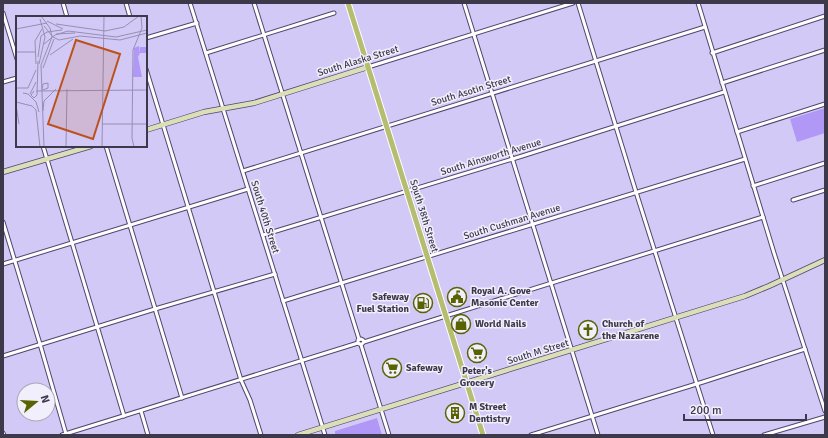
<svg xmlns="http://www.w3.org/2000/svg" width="828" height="438" font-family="Signika,sans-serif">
  <rect width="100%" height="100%" fill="#d3c9f7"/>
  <g fill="#b198f7">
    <path d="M825 108V133L797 142 790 119Z"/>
    <path d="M377 418 382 435H335V431Z"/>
  </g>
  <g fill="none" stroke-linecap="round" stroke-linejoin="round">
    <defs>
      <g id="street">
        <path d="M63 3 67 17"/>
        <path d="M126 3 130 17"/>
        <path d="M190 3 325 435"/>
        <path d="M254 3 359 339"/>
        <path d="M464 3 598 435"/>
        <path d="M578 3 636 192 713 435"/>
        <path d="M698 3 774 253 825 411"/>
        <path d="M3 13 17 59"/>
        <path d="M146 38 197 23"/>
        <path d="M206 53 334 13"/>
        <path d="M712 53 825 16"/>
        <path d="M368 67 573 3"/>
        <path d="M146 69 241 380 250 400 261 435"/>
        <path d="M3 82 17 78"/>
        <path d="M722 83 825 50"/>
        <path d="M737 132 825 104"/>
        <path d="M43 146 124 416"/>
        <path d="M106 146 182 398"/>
        <path d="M243 171 705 27"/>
        <path d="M753 186 825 163"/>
        <path d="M793 200 825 190"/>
        <path d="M3 222 40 344 66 434"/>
        <path d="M263 235 519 157 724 92"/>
        <path d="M3 264 248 189"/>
        <path d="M283 301 745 159"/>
        <path d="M364 342 363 340 361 339 358 340V342L359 344H362L364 342 417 325 763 217"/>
        <path d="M361 345 389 435"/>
        <path d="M3 356 155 309 275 274"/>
        <path d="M141 411 148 435"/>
        <path d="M3 433 4 435"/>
        <path d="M62 435 358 343"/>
        <path d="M531 435 703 382 805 349"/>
        <path d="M764 435 825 417"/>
      </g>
      <g id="secondary">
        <path d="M146 130 204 112 254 103 368 67"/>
        <path d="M3 172 91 146"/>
        <path d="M298 435 745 296 769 286 825 260"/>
      </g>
      <path id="primary" d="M348 3 483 435"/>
    </defs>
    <use href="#street" stroke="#50466d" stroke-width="5"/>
    <use href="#secondary" stroke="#50466d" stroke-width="6"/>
    <use href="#primary" stroke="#fff" stroke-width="7"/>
    <use href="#street" stroke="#fff" stroke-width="3"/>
    <use href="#secondary" stroke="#dbdeb7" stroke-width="4.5"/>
    <use href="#primary" stroke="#b6bd70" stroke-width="5"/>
  </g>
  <defs>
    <symbol id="civic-ring" viewBox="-11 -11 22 22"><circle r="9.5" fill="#f2effd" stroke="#5a6200" stroke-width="1.5"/><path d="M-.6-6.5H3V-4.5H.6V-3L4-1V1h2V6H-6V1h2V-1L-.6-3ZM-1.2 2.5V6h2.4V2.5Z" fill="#5a6200"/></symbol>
    <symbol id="fuel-ring" viewBox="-11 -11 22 22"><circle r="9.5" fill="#f2effd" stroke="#5a6200" stroke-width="1.5"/><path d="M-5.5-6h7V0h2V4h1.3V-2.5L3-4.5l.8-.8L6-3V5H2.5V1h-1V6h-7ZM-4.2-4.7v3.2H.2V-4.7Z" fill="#5a6200"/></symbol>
    <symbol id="shop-ring" viewBox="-11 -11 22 22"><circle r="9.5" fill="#f2effd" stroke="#5a6200" stroke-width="1.5"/><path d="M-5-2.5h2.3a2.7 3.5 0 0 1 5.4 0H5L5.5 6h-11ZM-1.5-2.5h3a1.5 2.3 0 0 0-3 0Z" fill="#5a6200"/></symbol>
    <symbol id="church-ring" viewBox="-11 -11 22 22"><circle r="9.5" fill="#f2effd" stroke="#5a6200" stroke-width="1.5"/><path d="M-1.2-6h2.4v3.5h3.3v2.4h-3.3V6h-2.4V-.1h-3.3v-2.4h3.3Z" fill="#5a6200"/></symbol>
    <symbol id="supermarket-ring" viewBox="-11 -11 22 22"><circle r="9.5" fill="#f2effd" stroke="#5a6200" stroke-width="1.5"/><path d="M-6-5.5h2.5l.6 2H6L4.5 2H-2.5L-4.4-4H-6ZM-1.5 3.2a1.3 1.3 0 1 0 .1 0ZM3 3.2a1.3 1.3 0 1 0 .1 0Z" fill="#5a6200"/></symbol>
    <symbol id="building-ring" viewBox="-11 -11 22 22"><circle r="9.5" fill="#f2effd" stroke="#5a6200" stroke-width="1.5"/><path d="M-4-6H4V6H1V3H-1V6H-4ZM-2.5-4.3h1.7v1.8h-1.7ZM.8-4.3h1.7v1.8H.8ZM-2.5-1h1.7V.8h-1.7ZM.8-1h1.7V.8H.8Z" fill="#5a6200"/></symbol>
  </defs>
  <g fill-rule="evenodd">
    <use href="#civic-ring" x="446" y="286" width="22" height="22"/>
    <use href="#fuel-ring" x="412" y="292" width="22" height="22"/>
    <use href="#shop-ring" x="450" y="313" width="22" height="22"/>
    <use href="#church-ring" x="577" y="319" width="22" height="22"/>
    <use href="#supermarket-ring" x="466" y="342" width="22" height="22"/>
    <use href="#supermarket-ring" x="381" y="357" width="22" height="22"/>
    <use href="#building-ring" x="444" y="402" width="22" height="22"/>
  </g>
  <g text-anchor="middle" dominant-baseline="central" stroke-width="3" stroke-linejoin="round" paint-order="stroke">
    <g font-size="10" fill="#3d394b" stroke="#f2effd">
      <text transform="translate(358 61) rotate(-17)">South Alaska Street</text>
      <text transform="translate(471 91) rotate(-17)">South Asotin Street</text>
      <text transform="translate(491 157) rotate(-17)">South Ainsworth Avenue</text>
      <text transform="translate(424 216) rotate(73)">South 38th Street</text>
      <text transform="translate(265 217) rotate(73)">South 40th Street</text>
      <text transform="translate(512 222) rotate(-17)">South Cushman Avenue</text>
      <text transform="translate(538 352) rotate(-17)">South M Street</text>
    </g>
    <g font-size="10" font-weight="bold" fill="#3d394b" stroke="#f2effd" text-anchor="start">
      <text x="471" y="291">Royal A. Gove<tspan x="471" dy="12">Masonic Center</tspan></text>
      <text x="409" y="297" text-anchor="end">Safeway<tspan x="409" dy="12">Fuel Station</tspan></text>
      <text x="475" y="324">World Nails</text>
      <text x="602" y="324">Church of<tspan x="602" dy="12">the Nazarene</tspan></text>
      <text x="406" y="368">Safeway</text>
      <text x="477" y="371" text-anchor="middle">Peter's<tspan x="477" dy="12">Grocery</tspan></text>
      <text x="469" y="407">M Street<tspan x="469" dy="12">Dentistry</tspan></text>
    </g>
  </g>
  <g transform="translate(16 16)">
    <rect width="131" height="131" fill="#d3c9f7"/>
    <path d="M123 30 124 37V31H130L131 37H124L122 41 126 61H117L118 32Z" fill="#b198f7"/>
    <path fill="none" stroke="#978fb2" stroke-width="1" d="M25 0 34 12 36 21 25 49 28 131M31 5 47 13M40 8 89 15 108 11 123 0M28 10 37 21 43 24 64 20 104 24 131 17M0 13 31 7M40 18 59 17M28 28 39 19 52 15 100 21 131 14M0 36H19M34 39 57 23M22 41 25 20 31 16 46 14M20 48 19 25 26 13M23 48 29 21 24 3M27 52 38 23M0 72H12L20 54M26 74 27 68 32 67V72L27 74M18 75 15 79 18 82 21 79 22 45M20 75 131 74M7 77 12 78 20 86 23 96M14 78 20 66M0 86 16 90 20 94 24 131M0 89 3 108M27 95 28 85 40 73M86 108H131M50 131 51 73M86 131 88 0M118 131 116 122 117 34 126 12 125 0"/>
    <path fill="#bd511c" fill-opacity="0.15" stroke="#bd511c" stroke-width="2" d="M60 24 104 38 77 123 32 108Z"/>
    <rect width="131" height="131" fill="none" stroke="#3d394b" stroke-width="2"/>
  </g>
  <rect width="828" height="438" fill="none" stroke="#3d394b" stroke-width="8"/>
  <g transform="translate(36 402) rotate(72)"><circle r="19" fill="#f2effd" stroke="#aaa6b6"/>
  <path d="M0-3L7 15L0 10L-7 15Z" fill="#5a6200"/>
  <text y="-6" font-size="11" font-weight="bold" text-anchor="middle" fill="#3d394b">N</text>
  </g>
  <path d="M684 414v6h122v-6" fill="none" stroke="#3d394b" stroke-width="2"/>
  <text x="690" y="414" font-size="12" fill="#3d394b" stroke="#f2effd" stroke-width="3" paint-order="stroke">200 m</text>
</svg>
